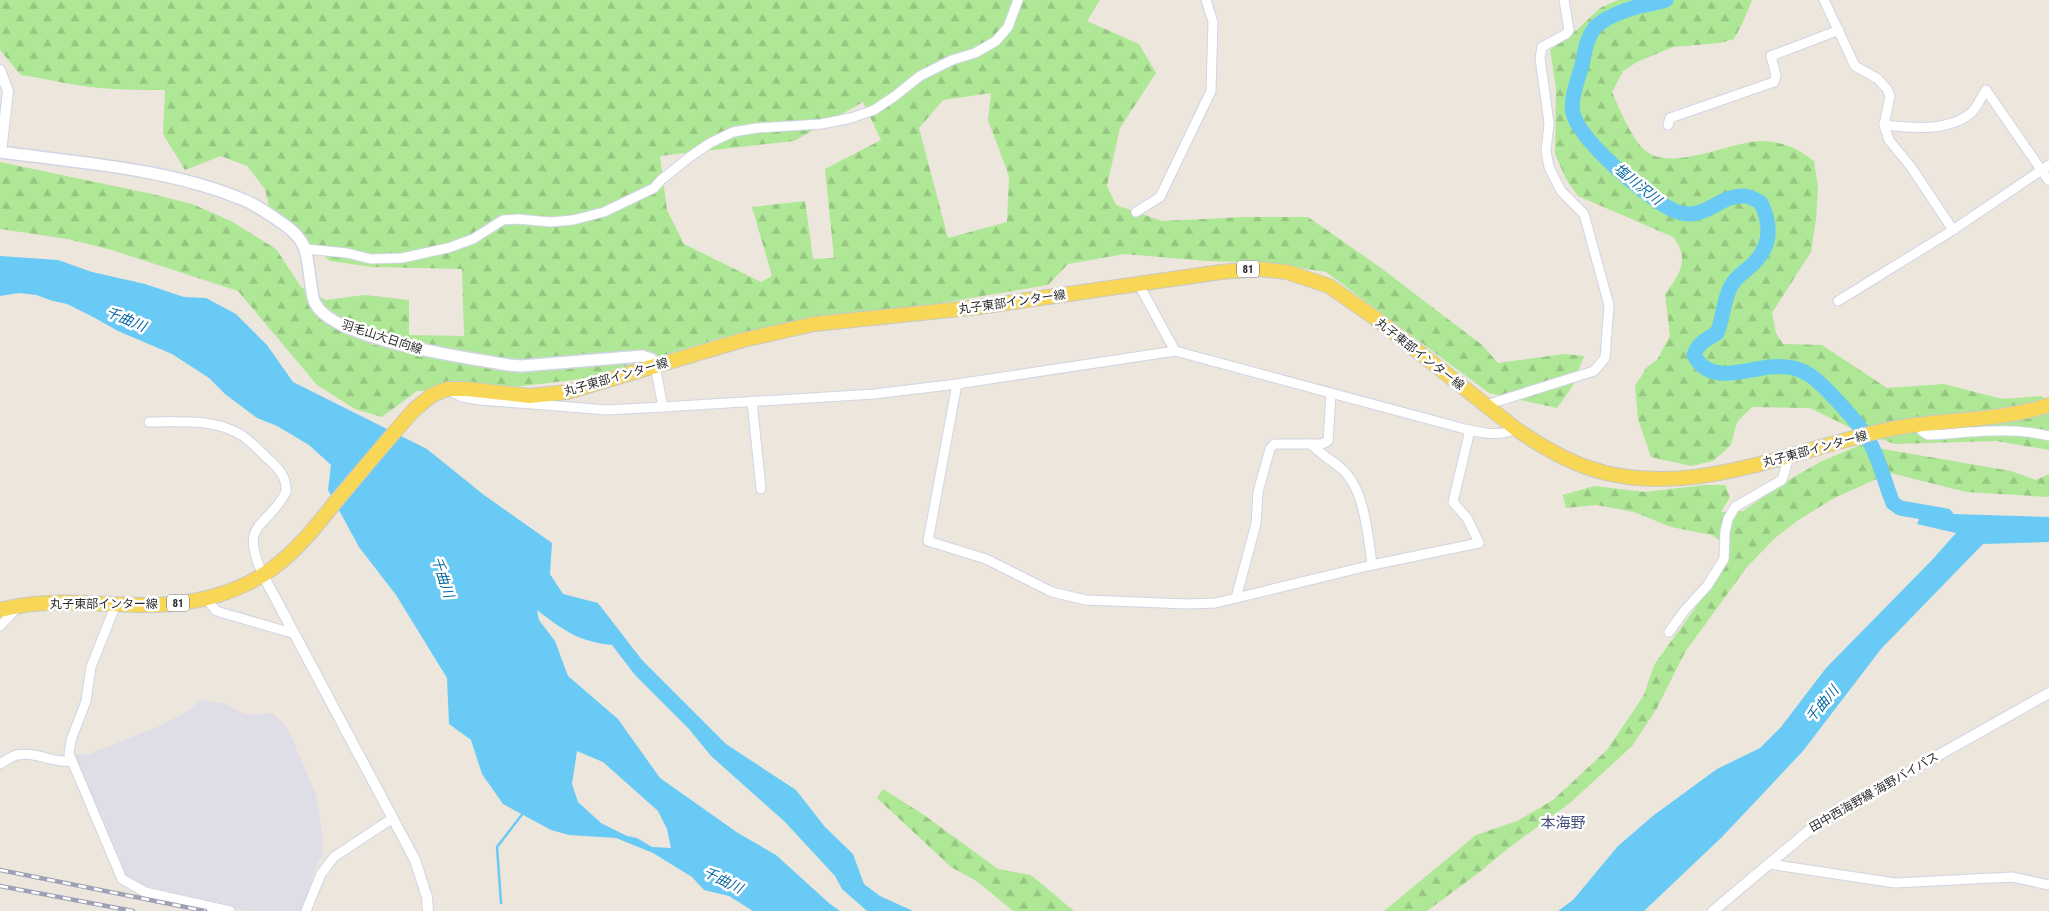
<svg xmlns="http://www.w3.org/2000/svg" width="2049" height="911" font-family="'Roboto Condensed','Noto Sans JP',sans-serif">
  <defs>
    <pattern id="forest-firs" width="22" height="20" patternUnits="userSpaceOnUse" patternTransform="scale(1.25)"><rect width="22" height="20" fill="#aee795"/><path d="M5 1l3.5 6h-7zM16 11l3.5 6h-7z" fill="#96c681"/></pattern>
  </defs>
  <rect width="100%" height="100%" fill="#ede6dc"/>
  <path fill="#dfdde5" d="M199 700 223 703 242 713 250 715 272 713 285 725 291 736 316 795 322 831 323 857 318 861 302 911H247L152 888 125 877 74 755 89 754 160 726 191 709Z"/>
  <g fill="url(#forest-firs)" fill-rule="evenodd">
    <path d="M0 0H1100L1087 21 1139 44 1156 73 1120 128 1107 186 1116 205 1162 221 1244 217H1308L1381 268 1482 345 1498 363 1564 354 1584 356 1572 387 1557 408 1489 393 1326 272 1268 263 1208 261 1124 254 1068 264 1048 285 918 307 840 315 724 337 582 379 506 388 417 391 382 417 355 409 317 385 238 291 112 250 68 239 0 229V162L152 194 192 204 231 221 276 249 301 287 326 300 365 295 409 300V335L464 336 462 269 372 267 330 261 270 211 265 189 247 166 221 156 185 170 163 134 165 90C137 90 110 90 83 86 62 83 42 78 21 75L0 50ZM991 93 988 120 1009 176 1007 222 948 238 919 128 943 100ZM863 102 881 140 825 169 834 258 813 259 805 201 752 207 772 276 761 282 684 244 667 210 660 156 794 141Z"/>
    <path d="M1618 0H1752L1743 22 1734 39 1720 43 1673 47 1637 62 1623 71 1612 92C1619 108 1632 140 1646 151 1672 173 1735 139 1765 141 1787 143 1798 149 1814 161L1818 187 1816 220 1811 252 1772 313 1776 333 1783 344 1822 345 1887 388 1944 384 2002 399 2041 396 2049 401V450L1996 441 1895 444 1853 429 1810 408 1752 407 1737 422 1731 445 1713 461 1691 466 1651 457 1638 419 1635 386 1647 367 1657 360 1670 336 1665 294C1679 275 1691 259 1673 237L1578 196 1566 179 1555 154 1556 88 1550 50 1578 29 1600 8Z"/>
    <path d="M1860 445 2011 471 2036 480 2049 474V497L1966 492 1890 473 1834 498 1797 521 1775 538 1747 567 1685 652 1657 708 1632 746 1570 803 1506 850 1481 871 1427 911H1384L1476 835 1517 821 1553 800 1607 750 1644 695 1654 665 1729 561V547L1712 535 1671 527 1634 512 1597 505 1566 508 1563 495 1594 486 1645 492 1704 485H1725L1730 497 1721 512 1743 511 1782 484 1820 462Z"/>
    <path d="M883 789 924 815 998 869 1031 875 1074 911H1013L978 882 951 867 877 798Z"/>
  </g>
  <g fill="#69cbf5" fill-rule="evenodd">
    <path d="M0 256 58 260 92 272 145 284 184 297 206 298 236 314 267 345 293 382 427 449 484 495 552 543 550 574 563 594 598 603 642 660 726 744 796 790 825 827 853 854 864 884 880 896 913 911H867L842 889 835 876 784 821 711 756 689 729 635 675 612 645C579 642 563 630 537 610L539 620 555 641 568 676 618 719 660 778 738 833 776 855 830 904 840 911H753L729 896 704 890 692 877 653 853 616 838 569 835 551 830 503 804 482 774 471 740 449 724 447 678 396 595 359 547 328 490 331 465 309 445 277 426 257 418 225 394 209 378 172 354 118 331 95 318 67 304 53 301 36 295 19 293 0 296ZM577 751 603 762 658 811 667 829 671 848 652 847 637 838 627 836 601 823 578 802 572 784Z"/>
    <path d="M1922 513 2049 517V542L1983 544 1881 649 1803 751 1722 837 1644 911H1558L1573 900 1618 846 1654 815 1717 769 1760 748 1781 727 1826 668 1932 560 1956 533 1917 524Z"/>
  </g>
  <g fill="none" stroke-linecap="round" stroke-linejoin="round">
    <path stroke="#69cbf5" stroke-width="2.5" d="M501 903 497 847 524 812"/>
    <path stroke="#69cbf5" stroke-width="15" d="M1666 0C1658 3 1649 4 1640 6 1628 9 1609 16 1599 24 1587 33 1585 51 1582 65 1578 79 1570 99 1573 113 1579 140 1644 195 1669 208 1703 227 1717 194 1744 196 1750 196 1756 200 1761 203 1771 224 1772 245 1754 263 1746 271 1734 278 1730 288 1723 303 1723 319 1717 333 1707 339 1698 343 1694 355 1709 385 1744 370 1769 367 1781 366 1796 367 1806 373 1820 379 1860 425 1868 439 1880 459 1884 482 1893 503L1900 508 1946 516"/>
    <defs>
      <g id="minor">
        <path d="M1824 0 1855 66 1878 79 1887 89 1890 96 1884 125 1889 140 1911 167 1953 230"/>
        <path d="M1668 125 1670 118 1774 82 1776 75 1771 56 1839 30"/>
        <path d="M1884 125C1911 128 1948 132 1971 113 1977 108 1981 97 1986 90L2049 181"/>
        <path d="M1136 212 1160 197 1211 91 1213 22 1206 0"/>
        <path d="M306 249 347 253 371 259 402 258 448 248 473 239 503 220 518 219 550 222 573 220 604 212 654 188 661 180 691 156 710 143 733 132 757 128 821 124 851 118 874 110 895 96 920 76 952 60 975 53 996 41 1008 27 1018 0"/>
        <path d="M1138 283 1175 351"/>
        <path d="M1838 301 1953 230 2049 165"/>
        <path d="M655 366 663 407"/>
        <path d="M957 384 928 541 986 559 1052 592 1086 600 1187 604 1216 603 1236 598 1256 524 1258 492 1270 449 1274 444H1322L1328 441 1331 394"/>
        <path d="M450 391 462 397 480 400 546 405 607 410 663 407 874 394 957 384 1175 351 1465 429C1482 433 1500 437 1516 429"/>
        <path d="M752 401 761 489"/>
        <path d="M1486 405 1594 371 1605 358 1609 305 1584 214 1561 191 1549 167 1546 151 1549 123 1540 58 1542 47 1566 34 1569 30 1564 0"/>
        <path d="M149 422C181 422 215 418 243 436 251 442 259 450 266 457 277 467 287 475 286 492 267 529 238 521 263 575"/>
        <path d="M1919 425 1922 431 1928 435C1968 433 2010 426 2049 436"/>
        <path d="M1311 444C1321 455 1332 460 1342 469 1365 490 1368 536 1372 565"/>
        <path d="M206 598 216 611 292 633"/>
        <path d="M1236 598 1372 565 1479 543 1467 518 1453 502 1470 430"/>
        <path d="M116 604 91 667 86 701 71 740 69 754 122 879 145 892 230 911"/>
        <path d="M0 626 18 607"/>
        <path d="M1669 632 1685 610 1707 586 1724 559 1725 532 1728 519 1735 507 1782 480 1789 457"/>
        <path d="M0 764C5 761 12 756 17 755 37 751 53 764 72 761"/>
        <path d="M1769 864 1895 883 2012 877 2049 885"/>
        <path d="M306 911 321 874 334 857 393 818"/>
      </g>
      <g id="tertiary">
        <path d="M0 70 8 91 1 152"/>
        <path d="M263 575 415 860 427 897 428 911"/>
        <path d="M1713 911 1818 823 2049 693"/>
      </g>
      <path id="secondary" d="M0 152C81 163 167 168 244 200 257 205 270 215 282 223 310 242 306 254 311 285 312 290 312 298 315 303 332 340 469 358 509 365L521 366 642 356 651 359 655 366"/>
      <path id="primary" d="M0 610C50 596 104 606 155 605 196 604 239 593 273 568 296 551 315 528 333 505 360 473 386 441 414 410L432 395 447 389H467L530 396 567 392 743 340 814 324 979 307 1221 272 1259 269 1287 272 1329 286 1382 323 1516 429C1538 444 1561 458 1586 467 1683 502 1787 452 1881 431 1937 418 1994 423 2049 405"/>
    </defs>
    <use href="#minor" stroke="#d1d4e4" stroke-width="11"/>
    <use href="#tertiary" stroke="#d1d4e4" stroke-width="12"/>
    <use href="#secondary" stroke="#d1d4e4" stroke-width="14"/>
    <use href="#primary" stroke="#c8c8c8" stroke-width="16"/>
    <use href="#minor" stroke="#fff" stroke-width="9"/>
    <use href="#tertiary" stroke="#fff" stroke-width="10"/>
    <use href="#secondary" stroke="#fff" stroke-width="11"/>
    <use href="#primary" stroke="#f8d756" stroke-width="14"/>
    <defs>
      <g id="rail">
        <path d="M0 870 205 911"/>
        <path d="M0 886 133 911"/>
      </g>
    </defs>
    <use href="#rail" stroke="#9ea1b6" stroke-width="4.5"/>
    <use href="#rail" stroke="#fff" stroke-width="2.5" stroke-dasharray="8" stroke-linecap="butt"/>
  </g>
  <g text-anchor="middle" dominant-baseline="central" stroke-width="5" stroke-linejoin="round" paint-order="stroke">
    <g fill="#fff" stroke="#6a6a6a" stroke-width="1">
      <rect x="1237" y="260.5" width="22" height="17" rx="4"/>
      <rect x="167" y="594.5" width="22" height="17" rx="4"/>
    </g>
    <g font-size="11" font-weight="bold" fill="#2a2a2a">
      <text x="1248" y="269">81</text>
      <text x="178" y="603">81</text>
    </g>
    <g font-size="12" fill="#2a2a2a" stroke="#fff">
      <text transform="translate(1012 302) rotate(-8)">丸子東部インター線</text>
      <text transform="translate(382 337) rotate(18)">羽毛山大日向線</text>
      <text transform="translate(1420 354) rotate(38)">丸子東部インター線</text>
      <text transform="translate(616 377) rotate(-16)">丸子東部インター線</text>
      <text transform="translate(1815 449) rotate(-15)">丸子東部インター線</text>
      <text x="104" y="604">丸子東部インター線</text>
      <text transform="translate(1874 792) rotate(-30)">田中西海野線 海野バイパス</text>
    </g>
    <g font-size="14" font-style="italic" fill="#0668a2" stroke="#fff">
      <text transform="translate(1638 184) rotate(39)">塩川沢川</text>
      <text transform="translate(126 319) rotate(23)">千曲川</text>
      <text transform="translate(443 577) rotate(72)">千曲川</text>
      <text transform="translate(1822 704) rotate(-50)">千曲川</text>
      <text transform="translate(723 880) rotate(26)">千曲川</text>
    </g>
    <g font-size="15" fill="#48507d" stroke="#fff">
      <text x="1563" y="823">本海野</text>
    </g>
  </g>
</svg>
